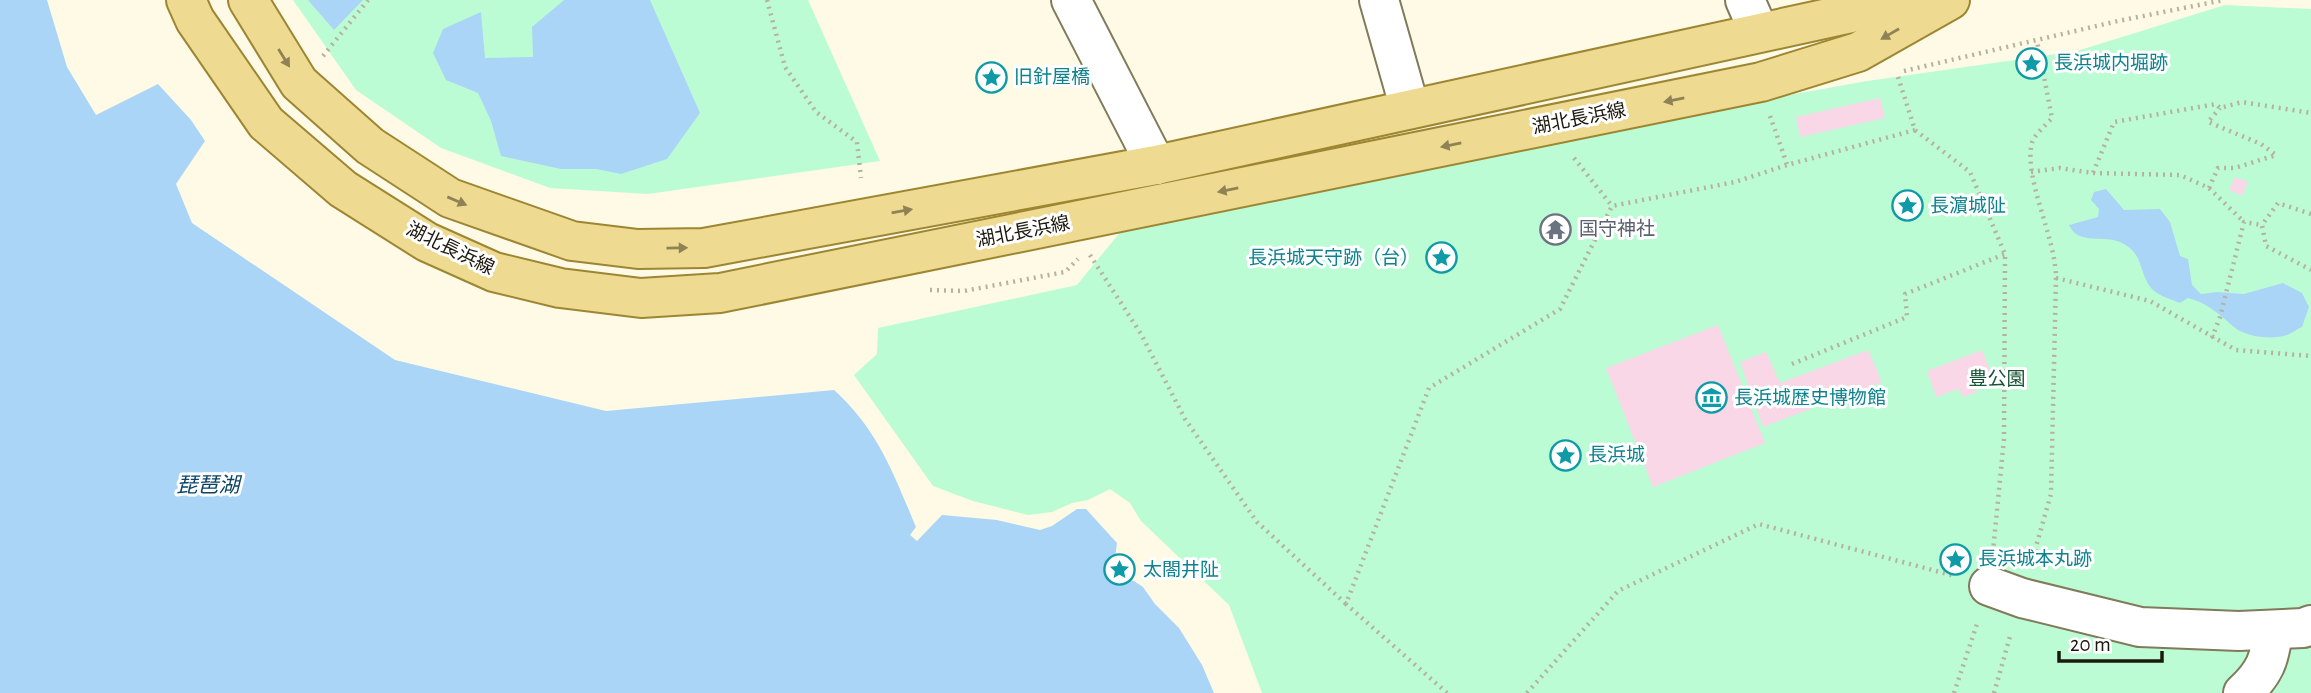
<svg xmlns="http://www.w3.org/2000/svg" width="2311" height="693" font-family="'Alegreya Sans','Noto Sans JP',sans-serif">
  <rect width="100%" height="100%" fill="#fefae5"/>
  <g fill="#bcfcd4">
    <path d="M293 0H808L880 161 648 194 550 188 441 148 356 90Z"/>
    <path d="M2225 5 2311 9V693H1262L1229 605 1141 521 1130 503 1110 489 1088 500 1072 503 1052 512 1028 515 973 501 933 486 854 375 877 354 878 328 1077 285 1126 225 1673 116 1867 81 2077 51Z"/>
  </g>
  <g fill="#abd5f6">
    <path d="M0 0H47L67 67 96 115 158 84 191 120 205 141 176 184 192 223 395 360 606 411 834 390C879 431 893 473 916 527L910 535 917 541 942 515 997 520 1040 530 1052 526 1077 509H1086L1117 543 1113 572 1120 578 1134 581 1143 587 1155 604 1179 628 1202 665 1214 693H0Z"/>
    <path d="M308 0H363L334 30Z"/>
    <path d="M564 0H650L700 113 667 159 621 174 596 169H561L501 156 491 121 478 93 446 80 433 53 443 29 481 12 485 58 533 57 532 27Z"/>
    <path d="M2106 189 2124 210 2160 209 2170 222 2180 256 2188 259 2192 285 2201 294 2217 292 2244 294 2283 283 2302 293 2309 307 2302 327C2297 329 2292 333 2287 335 2273 340 2245 337 2234 327 2220 315 2206 302 2188 298L2180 303C2170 299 2157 295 2151 288 2138 271 2144 254 2122 243 2105 234 2078 246 2069 225L2098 217 2099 209 2091 200 2094 192Z"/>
  </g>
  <g fill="#f9d7e7">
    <path d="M1880 98 1885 118 1800 137 1796 117Z"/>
    <path d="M2235 177 2248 182 2242 196 2229 190Z"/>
    <path d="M1718 325 1765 443 1653 487 1606 368Z"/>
    <path d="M1868 350 1882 382 1763 427 1740 362 1766 352 1780 383Z"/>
    <path d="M1982 350 1993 378 1974 385 1977 392 1963 397 1959 389 1936 397 1927 371Z"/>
  </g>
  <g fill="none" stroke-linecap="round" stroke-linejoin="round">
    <defs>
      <g id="minor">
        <path d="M1071 0 1156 165"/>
        <path d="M1379 0 1410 109"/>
        <path d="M1745 0 1759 32"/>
        <path d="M1989 586 2022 598 2140 627 2239 631 2303 628 2311 625"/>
        <path d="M2243 693C2265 673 2270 659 2273 630"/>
      </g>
      <g id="major">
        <path d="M186 0 195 20 266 123 343 189 427 242 494 272 560 288 641 298 720 293 1761 82 1858 52 1950 0"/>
        <path d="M248 0 299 83 370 146 450 198 572 241 638 249 704 248 1156 165 1911 0"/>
      </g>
    </defs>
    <use href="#minor" stroke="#817a5b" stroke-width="42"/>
    <use href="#major" stroke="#9d8632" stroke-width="42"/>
    <g stroke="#b6b2a0" stroke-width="4.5" stroke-dasharray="2 5" stroke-linecap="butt">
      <path d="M767 0 785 67 816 112 857 142 861 178"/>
      <path d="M323 56 368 0"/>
      <path d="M1904 71 2118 21 2224 0"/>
      <path d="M1898 77 1915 130 1970 172 2005 254 2004 439 1993 551"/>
      <path d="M1770 116 1787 164"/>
      <path d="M1574 158 1612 206"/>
      <path d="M2031 172 2060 168 2093 173 2114 122 2216 104 2220 108 2242 102 2311 113"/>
      <path d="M2093 173 2180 175 2209 188 2244 222"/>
      <path d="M2209 188 2218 168H2235L2276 155 2261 144 2208 122 2220 108"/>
      <path d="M2311 214 2278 203 2262 225 2266 246 2311 270"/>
      <path d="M1090 255 1141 334 1185 419 1257 522 1346 604"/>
      <path d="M2056 278 2150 301 2236 350 2311 356"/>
      <path d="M930 290 964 291 1065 272 1078 259"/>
      <path d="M2212 338 2220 317 2244 222 2262 225"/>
      <path d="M1792 364 1907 317 1905 294 2005 254"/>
      <path d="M2031 564 2051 494 2056 278C2056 238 2023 177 2032 143 2034 135 2046 125 2052 118L2037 41"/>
      <path d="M1447 693 1346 604 1429 388 1560 309 1612 206 1735 182 1787 165 1915 130"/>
      <path d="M1527 693 1618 591 1759 524 1955 576"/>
      <path d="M1954 693 1978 621"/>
      <path d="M1994 693 2011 633"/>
    </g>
    <use href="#minor" stroke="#fff" stroke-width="38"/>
    <use href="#major" stroke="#eeda91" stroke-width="38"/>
  </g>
  <defs><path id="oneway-solid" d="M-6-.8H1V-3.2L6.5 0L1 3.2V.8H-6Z" transform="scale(1.75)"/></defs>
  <g fill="#8f8355">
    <use href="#oneway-solid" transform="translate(1890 34) rotate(150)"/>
    <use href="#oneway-solid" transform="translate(284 58) rotate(58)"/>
    <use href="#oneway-solid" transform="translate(1674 100) rotate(169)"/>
    <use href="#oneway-solid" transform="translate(1451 145) rotate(169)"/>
    <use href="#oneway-solid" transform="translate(1228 190) rotate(169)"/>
    <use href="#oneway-solid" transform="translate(457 201) rotate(23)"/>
    <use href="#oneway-solid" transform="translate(902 211) rotate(-10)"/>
    <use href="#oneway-solid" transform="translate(677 248) rotate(-1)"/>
  </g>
  <defs>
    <symbol id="sight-ring" viewBox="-11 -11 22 22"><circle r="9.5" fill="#fff" stroke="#0f9aa8" stroke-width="1.5"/><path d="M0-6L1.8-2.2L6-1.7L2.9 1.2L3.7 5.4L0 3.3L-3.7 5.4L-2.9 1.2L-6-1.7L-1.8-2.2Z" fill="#0f9aa8"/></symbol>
    <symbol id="temple-ring" viewBox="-11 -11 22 22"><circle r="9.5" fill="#fff" stroke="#6b7280" stroke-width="1.5"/><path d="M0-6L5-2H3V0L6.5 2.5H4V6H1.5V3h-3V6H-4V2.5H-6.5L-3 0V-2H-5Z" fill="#6b7280"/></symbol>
    <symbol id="museum-ring" viewBox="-11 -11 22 22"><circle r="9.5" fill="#fff" stroke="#0f9aa8" stroke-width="1.5"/><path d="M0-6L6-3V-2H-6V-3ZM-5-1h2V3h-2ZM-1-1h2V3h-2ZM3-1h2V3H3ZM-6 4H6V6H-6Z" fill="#0f9aa8"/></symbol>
  </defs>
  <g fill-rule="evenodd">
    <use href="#sight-ring" x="2014" y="46" width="35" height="35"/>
    <use href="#sight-ring" x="974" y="60" width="35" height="35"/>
    <use href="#sight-ring" x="1890" y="188" width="35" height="35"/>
    <use href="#temple-ring" x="1538" y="212" width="35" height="35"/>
    <use href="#sight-ring" x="1424" y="240" width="35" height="35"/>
    <use href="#museum-ring" x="1694" y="380" width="35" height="35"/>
    <use href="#sight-ring" x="1548" y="438" width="35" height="35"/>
    <use href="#sight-ring" x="1938" y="542" width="35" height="35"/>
    <use href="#sight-ring" x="1102" y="552" width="35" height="35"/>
  </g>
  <g text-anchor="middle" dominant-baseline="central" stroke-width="6" stroke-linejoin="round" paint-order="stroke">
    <g font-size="19" fill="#0d838f" stroke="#fff" text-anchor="start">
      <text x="2054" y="63">長浜城内堀跡</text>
      <text x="1014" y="77">旧針屋橋</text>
      <text x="1930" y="206">長濵城阯</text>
      <text x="1419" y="258" text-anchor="end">長浜城天守跡（台）</text>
      <text x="1734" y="398">長浜城歴史博物館</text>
      <text x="1588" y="455">長浜城</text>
      <text x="1978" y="559">長浜城本丸跡</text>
      <text x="1143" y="570">太閤井阯</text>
    </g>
    <g font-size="19" fill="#1b180c" stroke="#fff">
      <text transform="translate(1579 119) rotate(-11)">湖北長浜線</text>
      <text transform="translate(1023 232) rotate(-11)">湖北長浜線</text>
      <text transform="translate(450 249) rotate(26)">湖北長浜線</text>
    </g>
    <g font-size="19" fill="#5b616d" stroke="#fff" text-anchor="start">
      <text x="1579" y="229">国守神社</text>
    </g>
    <g font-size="19" fill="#165434" stroke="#fff">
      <text x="1997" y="379">豊公園</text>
    </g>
    <g font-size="21" font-style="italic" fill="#094366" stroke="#fff">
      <text x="208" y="485">琵琶湖</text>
    </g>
  </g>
  <path d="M2059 651v10h103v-10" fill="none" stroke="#1b180c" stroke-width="3.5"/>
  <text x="2070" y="651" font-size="21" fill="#1b180c" stroke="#ffffff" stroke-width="5" paint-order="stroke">20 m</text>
</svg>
